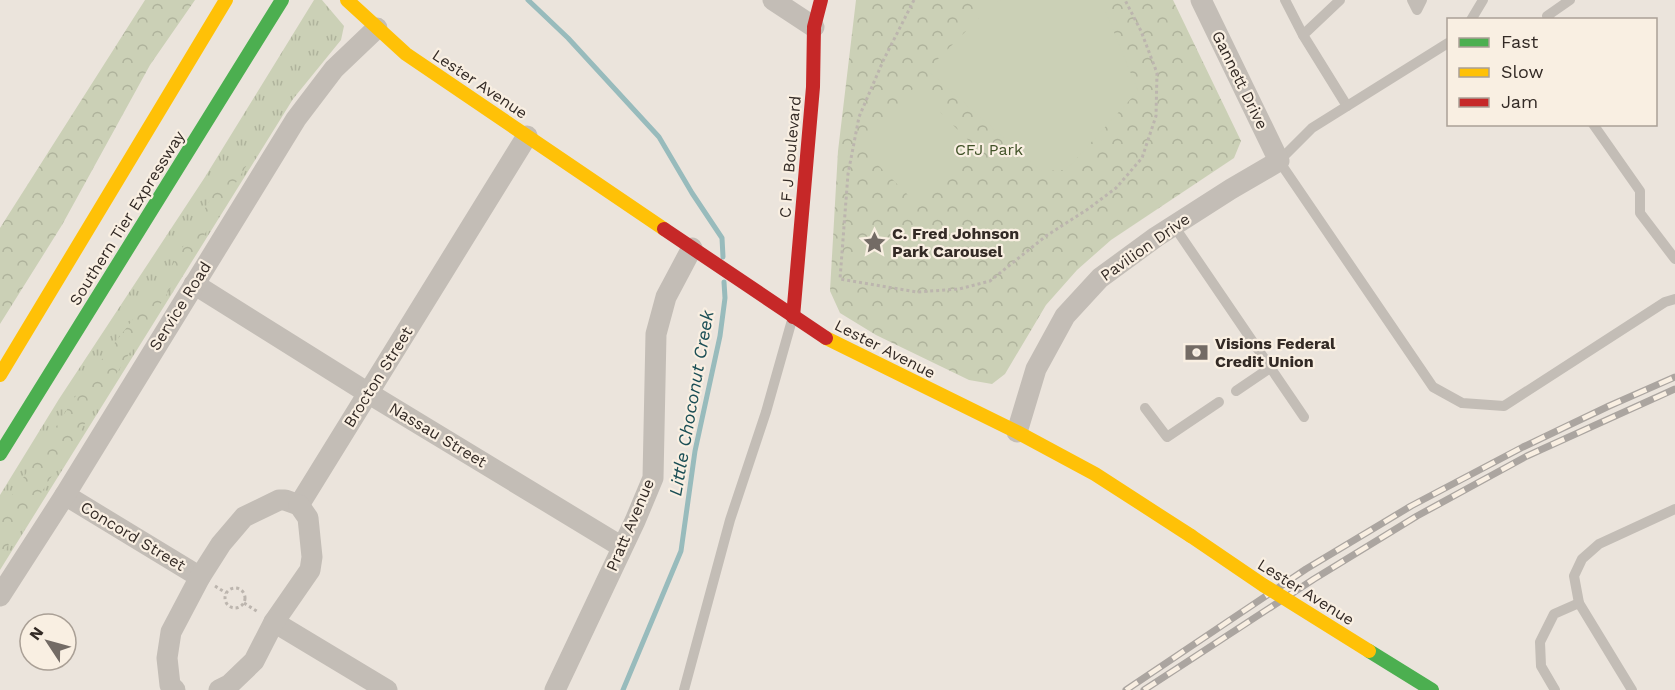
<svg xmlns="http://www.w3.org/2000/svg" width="1675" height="690" font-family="'Work Sans',sans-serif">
  <defs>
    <pattern id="grass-tufts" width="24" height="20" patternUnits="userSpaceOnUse" patternTransform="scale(1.5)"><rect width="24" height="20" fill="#cbd0b6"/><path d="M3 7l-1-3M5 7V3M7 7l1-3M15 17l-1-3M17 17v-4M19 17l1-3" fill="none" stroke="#afb39c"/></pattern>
    <pattern id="forest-crowns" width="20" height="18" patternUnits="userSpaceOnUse" patternTransform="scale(1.5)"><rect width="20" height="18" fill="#cbd0b6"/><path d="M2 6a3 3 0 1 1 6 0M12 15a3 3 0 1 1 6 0" fill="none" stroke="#afb39c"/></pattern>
  </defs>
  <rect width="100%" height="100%" fill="#ebe4dc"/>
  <path fill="url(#grass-tufts)" d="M314 0H322L344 26 341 40 293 99 0 570V495L59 399 205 177Z"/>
  <g fill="url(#forest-crowns)">
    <path d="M145 0H195L150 65 62 225 0 324V228Z"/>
    <path d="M856 0H1173L1241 141 1234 158 1111 240 1077 270 1046 305 1005 374 992 384 969 380 876 335 840 313 830 291 838 151Z"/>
    <path d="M241 162 248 163 206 232 0 558V514L86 380 165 278 226 172Z"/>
  </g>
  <g fill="#cbd0b6">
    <path d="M1001 0H1085L1105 10 1138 91 1066 170 1041 171 927 70 995 2Z"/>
    <path d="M915 87 978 150 920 207 857 144Z"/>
  </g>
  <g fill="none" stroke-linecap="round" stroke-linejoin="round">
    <g stroke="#98bbbc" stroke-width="5">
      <path d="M528 0 568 38 659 137 692 193 722 238 723 257"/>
      <path d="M623 690 681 551 695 451 720 336 725 298 724 282"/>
    </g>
    <g stroke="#bcb5ae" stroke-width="3" stroke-dasharray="3 3" stroke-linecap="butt">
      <path d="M914 0 883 61 859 117 848 174 840 279 917 292 959 289 990 281 1046 236 1088 209 1116 188 1142 158 1156 116 1157 73 1141 31 1125 0"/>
      <path d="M215 586 226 593"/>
      <circle cx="235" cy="598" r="10"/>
      <path d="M244 603 258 612"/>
    </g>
    <g stroke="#c3bdb6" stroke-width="10">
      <path d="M1285 0 1303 35"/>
      <path d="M1340 0 1303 35 1347 106"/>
      <path d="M1412 0 1417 10 1422 0"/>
      <path d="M1471 20 1483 0"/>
      <path d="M1550 20 1547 16 1570 0"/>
      <path d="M1448 43 1312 128 1279 161 1433 387 1462 403 1504 406 1665 302 1675 299"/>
      <path d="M1593 124 1640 191V213L1675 259"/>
      <path d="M1174 226 1304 417"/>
      <path d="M1236 391 1270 368"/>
      <path d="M1145 408 1167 437 1219 402"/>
      <path d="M684 690 730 520 766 412 792 320"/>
      <path d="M1555 690 1541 666 1540 642 1554 614 1579 603"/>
      <path d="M1632 690 1579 603 1574 576 1582 559 1599 544 1675 509"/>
    </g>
    <g stroke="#c3bdb6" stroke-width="21">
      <path d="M773 0 814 27"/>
      <path d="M194 284 368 393 622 547"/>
      <path d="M1017 432 1036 369 1065 316 1100 278 1156 237 1231 189 1279 161 1201 0"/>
      <path d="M65 495 200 577"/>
      <path d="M299 505 527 136"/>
      <path d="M0 596 65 495 296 119 334 69 377 28"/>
      <path d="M274 622 387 690"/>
      <path d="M175 690 170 685 167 658 171 632 200 577 221 544 244 517 279 500H285L299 505"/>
      <path d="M219 690 229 685 254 661 274 622 310 570 312 557 308 518 299 505"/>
      <path d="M555 690 635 521 653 478 656 334 666 297 692 248"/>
    </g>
    <g stroke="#4caf50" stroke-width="14">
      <path d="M0 454 282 0"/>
      <path d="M1369 651 1432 690"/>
    </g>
    <g stroke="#ffc107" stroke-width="14">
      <path d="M347 0 406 54 664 229"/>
      <path d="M826 338 1017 432 1095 474 1191 536"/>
      <path d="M0 375 226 0"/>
    </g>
    <g stroke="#c62828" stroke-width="14">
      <path d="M664 229 826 338"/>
      <path d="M793 317 813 87 814 27 821 0"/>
    </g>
    <defs>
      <g id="rail">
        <path d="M1126 690 1306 569 1411 506 1523 447 1609 406 1675 377"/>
        <path d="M1144 690 1314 579 1417 516 1527 456 1675 389"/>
      </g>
    </defs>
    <use href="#rail" stroke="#aba5a0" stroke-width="7"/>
    <use href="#rail" stroke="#f9efe2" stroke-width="4.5" stroke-dasharray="14" stroke-linecap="butt"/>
    <path stroke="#ffc107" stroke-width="14" d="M1191 536 1263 585 1369 651"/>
  </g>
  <defs>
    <symbol id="sight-bare" viewBox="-9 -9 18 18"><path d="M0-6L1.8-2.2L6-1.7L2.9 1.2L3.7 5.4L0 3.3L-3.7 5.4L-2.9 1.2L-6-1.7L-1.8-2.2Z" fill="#736b65" stroke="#f9efe2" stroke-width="2.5" paint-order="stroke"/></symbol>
    <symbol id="bank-bare" viewBox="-9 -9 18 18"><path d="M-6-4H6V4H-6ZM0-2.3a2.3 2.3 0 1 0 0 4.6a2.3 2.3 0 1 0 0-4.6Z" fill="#736b65" stroke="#f9efe2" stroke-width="2.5" paint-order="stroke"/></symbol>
  </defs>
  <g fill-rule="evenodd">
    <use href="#sight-bare" x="858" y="226" width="33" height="33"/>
    <use href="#bank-bare" x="1180" y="336" width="33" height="33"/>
  </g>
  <g text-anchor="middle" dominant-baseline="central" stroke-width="4.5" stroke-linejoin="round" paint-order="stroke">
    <g font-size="16" fill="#332a25" stroke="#f9efe2">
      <text transform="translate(1240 80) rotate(64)">Gannett Drive</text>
      <text transform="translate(480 84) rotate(34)">Lester Avenue</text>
      <text transform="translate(790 157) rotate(-85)">C F J Boulevard</text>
      <text transform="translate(127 218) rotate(-58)">Southern Tier Expressway</text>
      <text transform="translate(1145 247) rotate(-35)">Pavilion Drive</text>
      <text transform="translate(180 306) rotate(-58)">Service Road</text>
      <text transform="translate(885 349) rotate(27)">Lester Avenue</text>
      <text transform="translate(378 377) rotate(-58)">Brocton Street</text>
      <text transform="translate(438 435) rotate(31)">Nassau Street</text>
      <text transform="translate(630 525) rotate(-67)">Pratt Avenue</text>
      <text transform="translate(133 536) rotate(31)">Concord Street</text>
      <text transform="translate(1306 592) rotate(32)">Lester Avenue</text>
    </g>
    <g font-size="16" fill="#415228" stroke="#f9efe2">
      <text x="989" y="149">CFJ Park</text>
    </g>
    <g font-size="16" font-weight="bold" fill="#332a25" stroke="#f9efe2" text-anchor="start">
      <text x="892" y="233">C. Fred Johnson<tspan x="892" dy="18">Park Carousel</tspan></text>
      <text x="1215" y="343">Visions Federal<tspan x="1215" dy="18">Credit Union</tspan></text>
    </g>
    <g font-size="18" font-style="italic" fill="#1a4e55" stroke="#f9efe2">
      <text transform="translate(691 403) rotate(-80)">Little Choconut Creek</text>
    </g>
  </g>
  <rect x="1447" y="18" width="210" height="108" fill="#f9efe2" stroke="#aaa096" stroke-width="1.5"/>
  <rect x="1459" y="38" width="30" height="9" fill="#4caf50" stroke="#aaa096" stroke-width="1.5"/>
  <text x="1501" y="48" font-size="18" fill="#332a25">Fast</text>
  <rect x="1459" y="68" width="30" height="9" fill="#ffc107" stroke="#aaa096" stroke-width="1.5"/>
  <text x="1501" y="78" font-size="18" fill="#332a25">Slow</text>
  <rect x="1459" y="98" width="30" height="9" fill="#c62828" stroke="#aaa096" stroke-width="1.5"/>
  <text x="1501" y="108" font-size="18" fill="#332a25">Jam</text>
  <g transform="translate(48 642) rotate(306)"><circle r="28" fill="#f9efe2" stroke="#aaa096" stroke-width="1.5"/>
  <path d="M0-4.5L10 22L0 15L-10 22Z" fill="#736b65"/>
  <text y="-9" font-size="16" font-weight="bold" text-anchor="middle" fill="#332a25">N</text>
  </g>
</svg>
